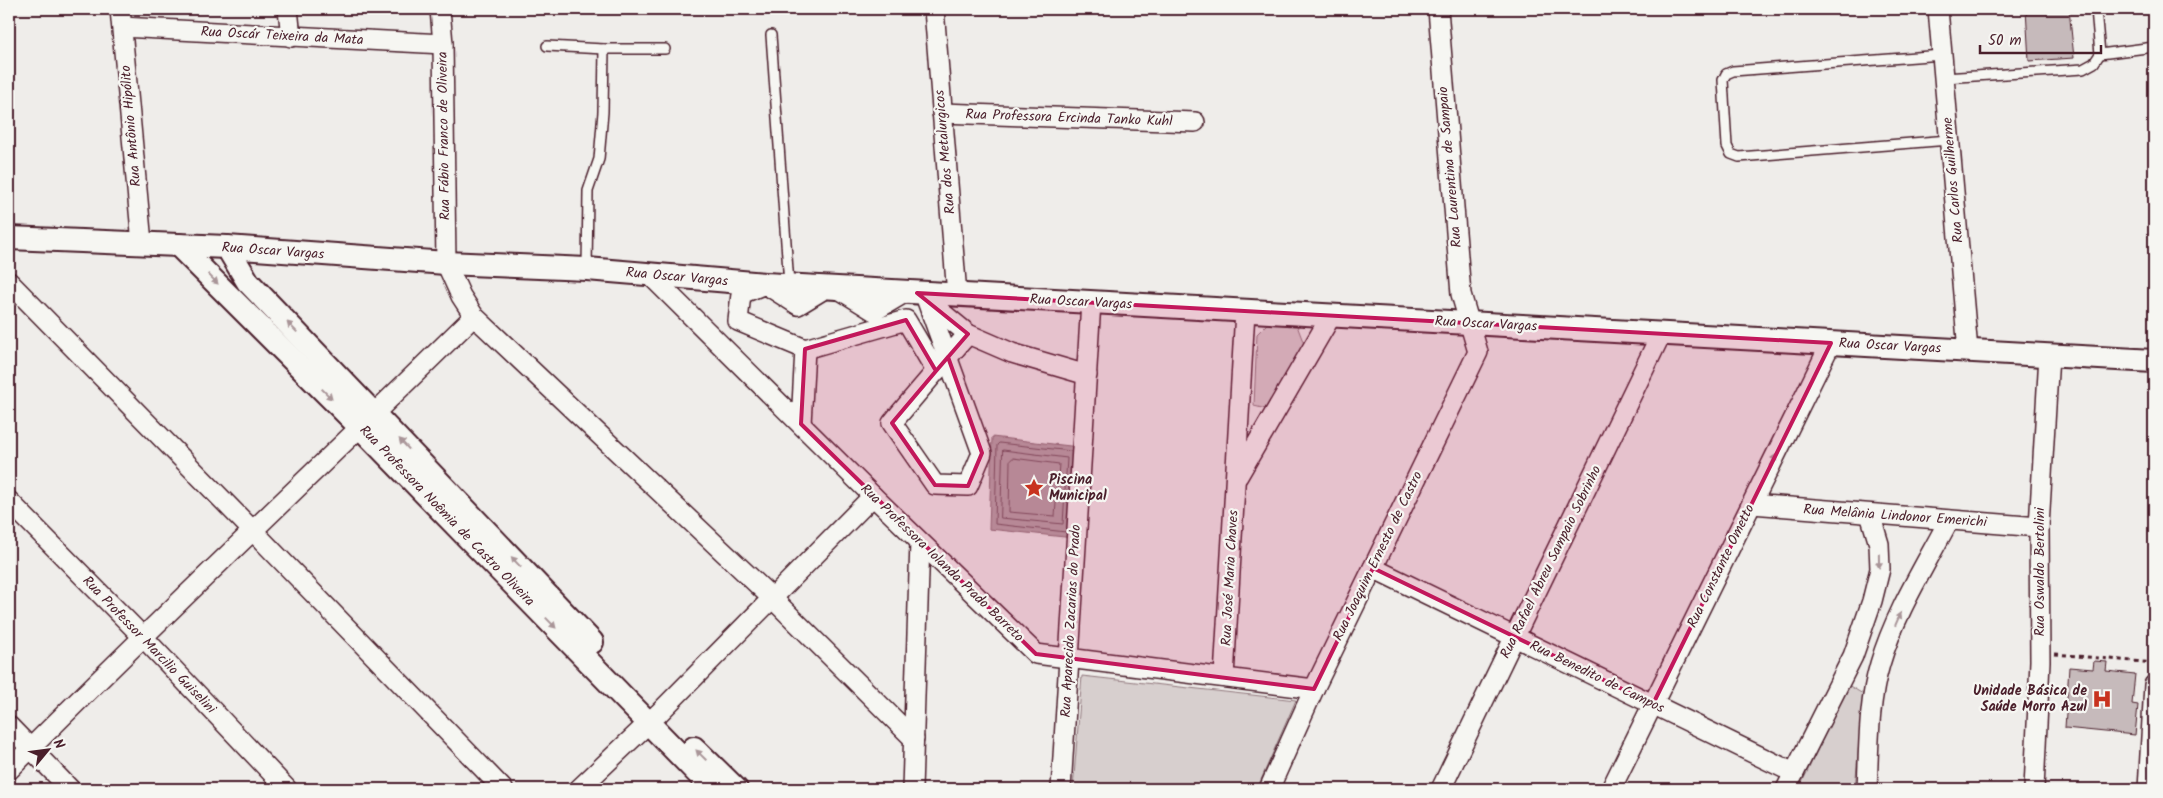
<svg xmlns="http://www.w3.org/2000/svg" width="2163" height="798" font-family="Kalam,sans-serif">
  <rect width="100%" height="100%" fill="#efedea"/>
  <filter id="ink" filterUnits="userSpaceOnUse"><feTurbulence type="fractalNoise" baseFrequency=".02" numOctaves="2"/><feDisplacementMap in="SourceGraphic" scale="10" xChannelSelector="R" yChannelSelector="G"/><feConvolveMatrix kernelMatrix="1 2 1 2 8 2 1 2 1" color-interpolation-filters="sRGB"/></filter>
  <g filter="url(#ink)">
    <g fill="#d7cfce" stroke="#90777c">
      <path d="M1269 322 1296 323 1304 344 1266 409 1254 406 1257 334Z"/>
      <path d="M1082 676 1296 700 1257 789H1073Z"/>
      <path d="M1848 685 1863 694 1855 789H1799Z"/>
    </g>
    <path fill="#b4a4a5" stroke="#8a6f74" d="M992 437 1079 447 1074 538 989 529Z"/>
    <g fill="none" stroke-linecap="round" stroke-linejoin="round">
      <g stroke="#74545c" stroke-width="1">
        <path d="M1003 450 1067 458 1063 524 1001 518Z"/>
        <path d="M1013 458 1059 464 1055 516 1009 512 1010 461Z"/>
        <path d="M1066 532 995 524 997 445 999 443 1071 451"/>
      </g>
    </g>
    <g fill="#c6babb" stroke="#4a1f2b">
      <path d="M2026 9H2069L2074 58 2029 61Z"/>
      <path d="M2094 661 2107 662 2106 671 2135 674 2132 704 2138 705 2135 735 2065 728 2069 667 2093 669Z"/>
    </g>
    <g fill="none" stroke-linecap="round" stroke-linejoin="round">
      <defs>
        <g id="service">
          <path d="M771 35 789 284"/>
          <path d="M547 46 604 49"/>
          <path d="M2100 54 2154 47"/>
          <path d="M1942 55 1733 71 1726 74 1723 80 1727 146 1731 154 1739 157 1949 140"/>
          <path d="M1944 78 2083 69 2094 63 2100 54 2096 9"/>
          <path d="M587 269 588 191 599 159 603 112 604 49H665"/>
        </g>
        <g id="minor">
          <path d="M120 9 142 243"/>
          <path d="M288 9 291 37"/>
          <path d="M440 9 443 44 446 263 461 296 474 316 772 598 914 739"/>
          <path d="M934 9 957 295"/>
          <path d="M1938 9 1968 351"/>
          <path d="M122 27 443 44"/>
          <path d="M942 113 1195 122"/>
          <path d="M650 275 873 496 1036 654 1314 689"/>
          <path d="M9 282 254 532 503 789"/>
          <path d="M826 288 798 305 765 284 741 294 738 321 805 349 906 320 936 371"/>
          <path d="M837 288 874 311 906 292"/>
          <path d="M927 301 982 453 968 486 935 485 892 423C917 393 942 364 968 334"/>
          <path d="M929 302 968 334 1012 353 1087 375"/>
          <path d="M801 424 805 349"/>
          <path d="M1238 476 1331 316"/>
          <path d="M9 501 142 636 287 789"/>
          <path d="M1752 504 2039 527"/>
          <path d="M1373 568 1794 773"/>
          <path d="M1224 677 1245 311"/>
          <path d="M9 726 70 789"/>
          <path d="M9 770C161 616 320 468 474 316"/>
          <path d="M579 789 659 713 873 496"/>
          <path d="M912 789 920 542"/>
          <path d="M1061 789 1091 302"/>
          <path d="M1269 789 1314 689 1478 352 1461 294 1438 9"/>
          <path d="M1441 789 1661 334"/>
          <path d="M1611 789 1831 343"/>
          <path d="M1786 789 1853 656 1872 601 1880 569 1879 544 1870 514"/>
          <path d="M1867 789C1869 748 1868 704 1880 664 1895 613 1925 566 1949 520"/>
          <path d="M2034 789 2040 661 2039 527 2049 355"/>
          <path d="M2148 789 2154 685"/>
        </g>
        <g id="tertiary">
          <path d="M9 238 227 247 446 263 587 269 765 284 2154 361"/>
          <path d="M178 245 360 427 713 789"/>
          <path d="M227 247 248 282 592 642"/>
          <path d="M694 748 736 789"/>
        </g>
      </defs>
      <use href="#service" stroke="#4a1f2b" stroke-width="12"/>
      <use href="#minor" stroke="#4a1f2b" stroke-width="22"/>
      <use href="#tertiary" stroke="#4a1f2b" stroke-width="26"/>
      <path stroke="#4a1f2b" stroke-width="3" stroke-dasharray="4 4" stroke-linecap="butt" d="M2055 654 2154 663"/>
      <use href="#service" stroke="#f6f6f2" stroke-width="9"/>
      <use href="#minor" stroke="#f6f6f2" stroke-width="19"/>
      <use href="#tertiary" stroke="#f6f6f2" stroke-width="22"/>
    </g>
    <defs><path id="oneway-solid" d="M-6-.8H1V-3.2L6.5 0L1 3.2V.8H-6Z" transform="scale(1.25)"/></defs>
    <g fill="#a99598">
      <use href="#oneway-solid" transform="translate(213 279) rotate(45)"/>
      <use href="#oneway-solid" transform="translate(292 327) rotate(-134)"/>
      <use href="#oneway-solid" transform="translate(327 394) rotate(45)"/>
      <use href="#oneway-solid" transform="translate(404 444) rotate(-133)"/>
      <use href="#oneway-solid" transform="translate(1773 461) rotate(-64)"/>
      <use href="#oneway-solid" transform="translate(1879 561) rotate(89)"/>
      <use href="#oneway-solid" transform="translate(516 562) rotate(-133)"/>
      <use href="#oneway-solid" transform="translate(1898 619) rotate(-67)"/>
      <use href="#oneway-solid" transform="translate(551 623) rotate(46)"/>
      <use href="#oneway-solid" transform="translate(701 755) rotate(-135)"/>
    </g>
  </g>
  <path fill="#c2185b" fill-opacity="0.2" stroke="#c2185b" stroke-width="4" stroke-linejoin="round" d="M917 293 1831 343 1653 704 1373 568 1314 689 1036 654 801 424 805 349 906 320 936 371 892 423 935 485 968 486 982 453 948 357 936 371 968 334Z"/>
  <defs>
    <symbol id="sight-bare" viewBox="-9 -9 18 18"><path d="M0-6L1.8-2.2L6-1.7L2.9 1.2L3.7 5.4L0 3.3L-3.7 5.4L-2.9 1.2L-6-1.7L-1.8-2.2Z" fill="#c8321e" stroke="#f6f6f2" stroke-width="2.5" paint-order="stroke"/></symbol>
    <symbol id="hospital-bare" viewBox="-9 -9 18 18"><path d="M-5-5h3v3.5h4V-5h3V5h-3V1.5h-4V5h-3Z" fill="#c8321e" stroke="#f6f6f2" stroke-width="2.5" paint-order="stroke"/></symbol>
  </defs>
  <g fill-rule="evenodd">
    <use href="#sight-bare" x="1020" y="474" width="28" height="28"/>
    <use href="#hospital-bare" x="2088" y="685" width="28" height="28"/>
  </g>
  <g text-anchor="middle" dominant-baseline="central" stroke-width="4.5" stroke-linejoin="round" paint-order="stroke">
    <g font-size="14" fill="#4a1f2b" stroke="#f6f6f2">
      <text transform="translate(282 36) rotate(3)">Rua Oscár Teixeira da Mata</text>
      <text transform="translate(1069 118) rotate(2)">Rua Professora Ercinda Tanko Kuhl</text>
      <text transform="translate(131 126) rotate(-95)">Rua Antônio Hipólito</text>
      <text transform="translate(444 136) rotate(-91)">Rua Fábio Franco de Oliveira</text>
      <text transform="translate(945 152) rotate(-95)">Rua dos Metalurgicos</text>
      <text transform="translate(1450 167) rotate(-95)">Rua Laurentina de Sampaio</text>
      <text transform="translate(1953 180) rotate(-95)">Rua Carlos Guilherme</text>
      <text transform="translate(273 251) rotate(4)">Rua Oscar Vargas</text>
      <text transform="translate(677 277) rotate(5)">Rua Oscar Vargas</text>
      <text transform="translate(1081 302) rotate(3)">Rua Oscar Vargas</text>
      <text transform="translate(1486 324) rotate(3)">Rua Oscar Vargas</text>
      <text transform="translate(1890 346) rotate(3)">Rua Oscar Vargas</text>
      <text transform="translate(447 516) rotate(46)">Rua Professora Noêmia de Castro Oliveira</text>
      <text transform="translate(1895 516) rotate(4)">Rua Melânia Lindonor Emerichi</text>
      <text transform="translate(1378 556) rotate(-64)">Rua Joaquim Ernesto de Castro</text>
      <text transform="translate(1551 562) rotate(-64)">Rua Rafael Abreu Sampaio Sobrinho</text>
      <text transform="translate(942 563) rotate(44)">Rua Professora Iolanda Prado Barreto</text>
      <text transform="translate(1721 566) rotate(-64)">Rua Constante Ometto</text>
      <text transform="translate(2040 572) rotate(-90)">Rua Oswaldo Bertolini</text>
      <text transform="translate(1230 578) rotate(-87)">Rua José Maria Chaves</text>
      <text transform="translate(1071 621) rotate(-87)">Rua Aparecido Zacarias do Prado</text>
      <text transform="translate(149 645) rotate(46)">Rua Professor Marcilio Guiselini</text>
      <text transform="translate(1597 677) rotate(26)">Rua Benedito de Campos</text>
    </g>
    <g font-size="14" font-weight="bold" fill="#4a1f2b" stroke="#f6f6f2" text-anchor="start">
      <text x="1049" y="480">Piscina<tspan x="1049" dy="16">Municipal</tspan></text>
      <text x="2087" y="691" text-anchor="end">Unidade Básica de<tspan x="2087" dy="16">Saúde Morro Azul</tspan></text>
    </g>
  </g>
  <rect width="2163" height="798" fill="none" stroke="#f6f6f2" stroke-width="30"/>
  <rect x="15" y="15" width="2133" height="768" fill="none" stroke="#4a1f2b" stroke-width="2" filter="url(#ink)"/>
  <g transform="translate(48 750) rotate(61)" stroke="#f6f6f2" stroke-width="4" paint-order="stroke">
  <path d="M0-4L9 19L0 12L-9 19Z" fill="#4a1f2b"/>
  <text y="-8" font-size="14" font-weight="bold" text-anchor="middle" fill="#4a1f2b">N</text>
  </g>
  <path d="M1980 45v8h121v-8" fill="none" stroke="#4a1f2b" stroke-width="2.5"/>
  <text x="1988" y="45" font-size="15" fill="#4a1f2b" stroke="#f6f6f2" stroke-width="4" paint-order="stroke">50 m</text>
</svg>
